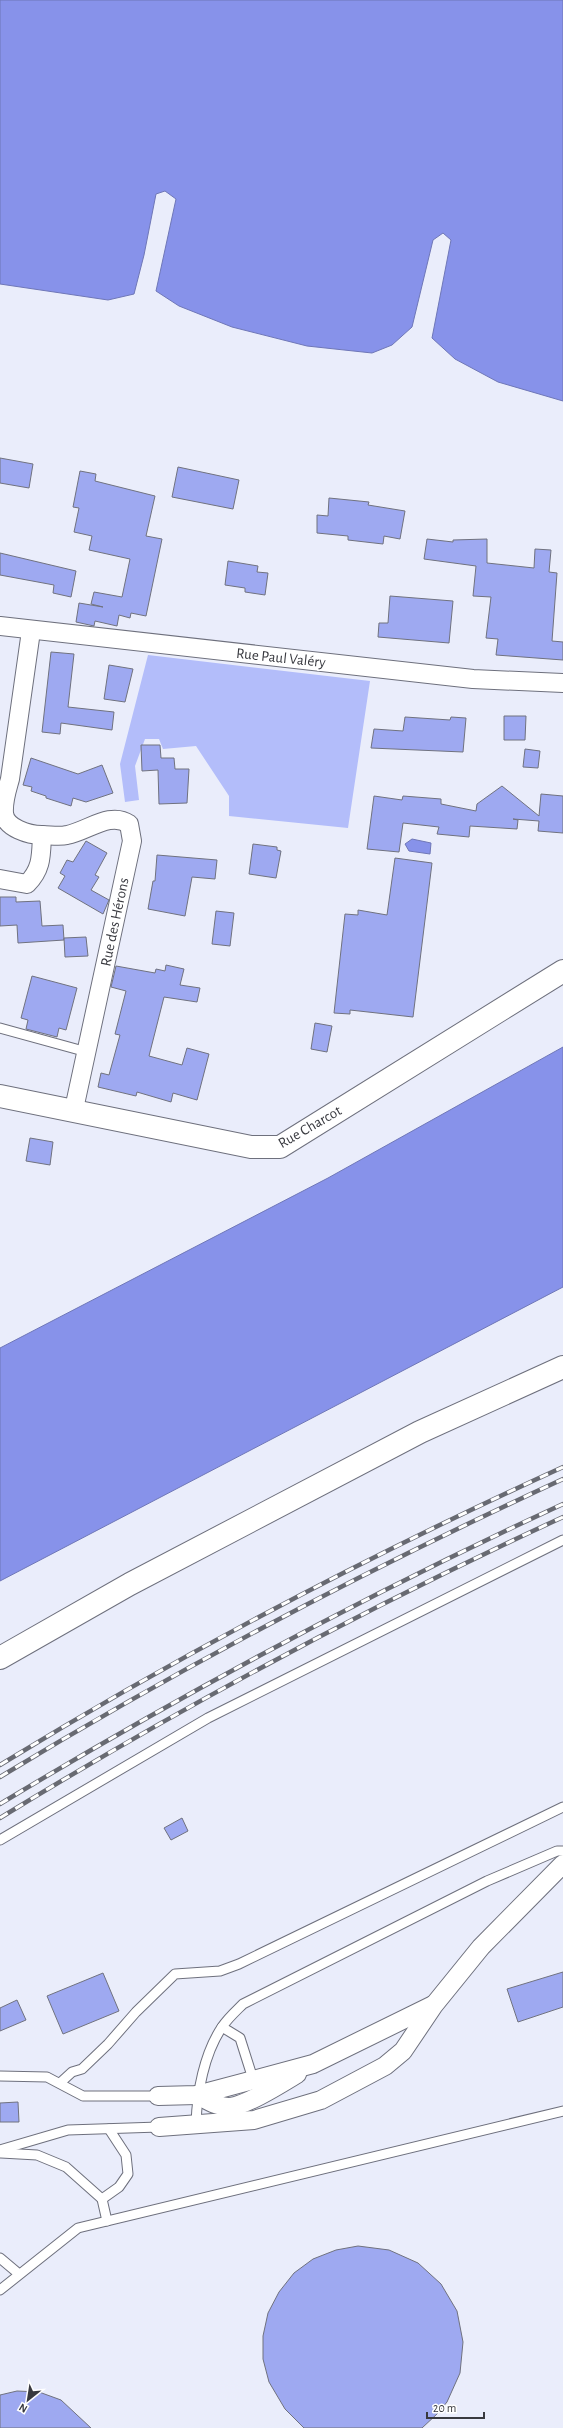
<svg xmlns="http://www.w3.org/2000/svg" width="563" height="2428" font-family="'Alegreya Sans',sans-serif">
  <rect width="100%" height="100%" fill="#eaedfb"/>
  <path fill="#b3bdfa" d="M148 655 370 681 348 828 229 816V796L196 746 163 749 159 739H145L135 766 139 800 125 802 120 764Z"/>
  <g fill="#8792ea" stroke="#6f77b7">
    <path d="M0 0H563V401L498 382 455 359 432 338 451 240 443 233 433 240 412 327 392 345 372 353 307 346 232 327 179 306 156 291 176 199 165 191 156 194 144 255 134 294 108 300 0 284Z"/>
    <path d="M412 839 431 843 430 854 409 851 405 844Z"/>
    <path d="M563 1047V1287L0 1581V1348L328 1178Z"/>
  </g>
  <g fill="#9ea9f1" stroke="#70727f">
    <path d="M0 458 33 464 29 488 0 483Z"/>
    <path d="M178 467 239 480 233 509 172 497Z"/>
    <path d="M80 471 96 474 95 481 155 496 146 536 162 539 146 616 131 613 130 618 119 615 117 626 95 621 94 626 76 622 79 603 103 607 91 604 94 592 122 597 130 559 89 550 92 536 74 532 79 508 73 507Z"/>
    <path d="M329 498 369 502 368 505 405 511 400 539 384 536 383 544 348 540V536L317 533V515L328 516Z"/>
    <path d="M427 539 453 542V540L487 539V563L534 568 535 549 551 550 549 572 557 573 552 641 563 642V660L496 655 498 639 486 638 491 597 473 596 476 566 424 559Z"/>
    <path d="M0 553 76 571 71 597 53 593 54 585 0 575Z"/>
    <path d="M228 561 258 566 257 572 268 573 265 595 245 592V588L225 585Z"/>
    <path d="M390 596 453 601 449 643 378 637 379 623H388Z"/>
    <path d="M51 652 74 654 68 707 114 712 112 730 61 723 60 734 42 732Z"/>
    <path d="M109 665 133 669 125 702 104 699Z"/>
    <path d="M504 716H526L525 740H504Z"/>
    <path d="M405 717 450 720 451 717 466 718 463 752 371 748 374 729 403 731Z"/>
    <path d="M141 745H160L161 758H174L175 769H189L187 803 159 804 158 770 142 771Z"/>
    <path d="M525 749 540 751 538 768 523 767Z"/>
    <path d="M31 758 78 774 102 765 113 793 86 802 73 798 71 806 46 798V796L31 791 32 787 23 785Z"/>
    <path d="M502 786 539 816 541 794 563 796V833L538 831 539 821 513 819 518 820 517 829 470 826 469 837 437 834 439 827 403 823 399 852 367 849 374 796 402 800 403 796 441 799V804L476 811 477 804Z"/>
    <path d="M86 841 107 853 95 875 99 877 91 890 109 900 103 914 58 888 65 876 60 873 67 860 73 862Z"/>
    <path d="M253 844 277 847V850L281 851 276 878 249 874Z"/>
    <path d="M157 855 217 860 215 879 192 877 185 916 148 909 153 881H155Z"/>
    <path d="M395 858 432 863 413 1017 350 1010V1014L334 1013 345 914 358 915V910L387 915Z"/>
    <path d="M0 897H16V902L40 901 42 926 63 925 64 940 18 943 17 925 0 926Z"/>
    <path d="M216 911 234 913 230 946 212 944Z"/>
    <path d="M86 937 88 956 65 957 64 938Z"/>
    <path d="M166 965 184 969 180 985 200 988 197 1002 164 997 149 1056 182 1065 187 1048 209 1054 197 1100 173 1093 171 1102 137 1092 136 1096 98 1087 101 1073 109 1075 120 1035 115 1034 126 991 111 987 116 966 155 973 156 969 165 971Z"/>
    <path d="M32 976 77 988 66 1030 59 1028 57 1037 26 1029 28 1020 21 1018Z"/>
    <path d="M315 1023 332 1026 327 1052 311 1049Z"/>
    <path d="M30 1138 53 1142 50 1165 26 1161Z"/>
    <path d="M182 1818 188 1831 171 1840 164 1828Z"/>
    <path d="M563 1972V2007L518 2022 507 1989Z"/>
    <path d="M103 1973 119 2011 63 2034 47 1996Z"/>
    <path d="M17 2000 26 2020 0 2031V2008Z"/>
    <path d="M18 2102 19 2122H0V2103Z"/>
    <path d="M358 2246 389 2250 418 2263 441 2284 457 2311 463 2342 460 2373 447 2402 437 2414 422 2428H304L285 2409 269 2382 263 2359V2336L268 2313 279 2292 294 2273 313 2259 336 2250Z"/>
    <path d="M17 2391 39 2392 61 2400 91 2428H0V2395Z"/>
  </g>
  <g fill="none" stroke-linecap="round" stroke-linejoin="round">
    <defs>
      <g id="lane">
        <path d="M0 1028 87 1052"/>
        <path d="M0 1840 208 1718 563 1540"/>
        <path d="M222 2027 240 2038 253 2079"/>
        <path d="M0 2076 47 2077 83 2096H158"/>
        <path d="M60 2083 72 2072 82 2069 108 2044 136 2012 175 1974 220 1971 239 1964 563 1807"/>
        <path d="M196 2124C197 2092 204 2054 222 2027 228 2018 236 2011 243 2004L487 1881 557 1851H563"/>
        <path d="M0 2150 68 2130 159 2127"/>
        <path d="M1 2153 37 2155 66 2167 102 2199"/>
        <path d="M107 2221 102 2199 119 2187 128 2174 126 2155 109 2129"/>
        <path d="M0 2258 19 2274"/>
        <path d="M0 2290 78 2228 563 2111"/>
      </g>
      <g id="street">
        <path d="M0 626 473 679 563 683"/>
        <path d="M42 835C50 835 59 837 67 835 88 831 110 811 129 824L132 841 74 1109"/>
        <path d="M0 879 27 884C42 869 41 856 42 835 29 835 5 828 4 813 3 801 7 790 10 779L31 631"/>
        <path d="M197 2095C207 2100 217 2107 229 2107 246 2106 282 2083 297 2074"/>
        <path d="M158 2096 197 2095 313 2064 433 2005"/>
        <path d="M159 2127 254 2120 321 2100 385 2066 403 2051 434 2005 481 1947 563 1864"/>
      </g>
      <path id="secondary" d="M0 1096 251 1147H280L563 971"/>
      <path id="primary" d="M0 1658 130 1584 420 1432 563 1367"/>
    </defs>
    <use href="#lane" stroke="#6e707d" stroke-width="11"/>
    <use href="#street" stroke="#6e707d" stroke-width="20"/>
    <use href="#secondary" stroke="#6e707d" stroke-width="24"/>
    <use href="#primary" stroke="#6e707d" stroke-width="24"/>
    <use href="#lane" stroke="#fff" stroke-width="9"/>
    <use href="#street" stroke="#fff" stroke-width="18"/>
    <use href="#secondary" stroke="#fff" stroke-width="22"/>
    <use href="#primary" stroke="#fff" stroke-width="22"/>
    <defs>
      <g id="rail">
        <path d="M0 1765C181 1654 370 1555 563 1467"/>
        <path d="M0 1777C181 1667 370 1568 563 1479"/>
        <path d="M0 1804C182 1694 370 1593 563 1504"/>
        <path d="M0 1818C181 1707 370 1606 563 1517"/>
      </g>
    </defs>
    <use href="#rail" stroke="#686a72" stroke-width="4.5"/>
    <use href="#rail" stroke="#fff" stroke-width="3" stroke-dasharray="9" stroke-linecap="butt"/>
  </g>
  <g text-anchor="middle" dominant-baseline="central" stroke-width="3.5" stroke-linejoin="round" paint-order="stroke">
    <g font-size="15" fill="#38393f" stroke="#fff">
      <text transform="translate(281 658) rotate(6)">Rue Paul Valéry</text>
      <text transform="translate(115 922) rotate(-78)">Rue des Hérons</text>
      <text transform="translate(310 1127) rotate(-30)">Rue Charcot</text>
    </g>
  </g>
  <g transform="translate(28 2400) rotate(210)" stroke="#ffffff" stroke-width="3" paint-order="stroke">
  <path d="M0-3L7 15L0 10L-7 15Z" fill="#38393f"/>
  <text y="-6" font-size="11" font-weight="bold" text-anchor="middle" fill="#38393f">N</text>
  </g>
  <path d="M427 2412v6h57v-6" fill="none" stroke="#38393f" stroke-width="2"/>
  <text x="433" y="2412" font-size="12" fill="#38393f" stroke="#ffffff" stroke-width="3" paint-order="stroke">20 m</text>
</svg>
